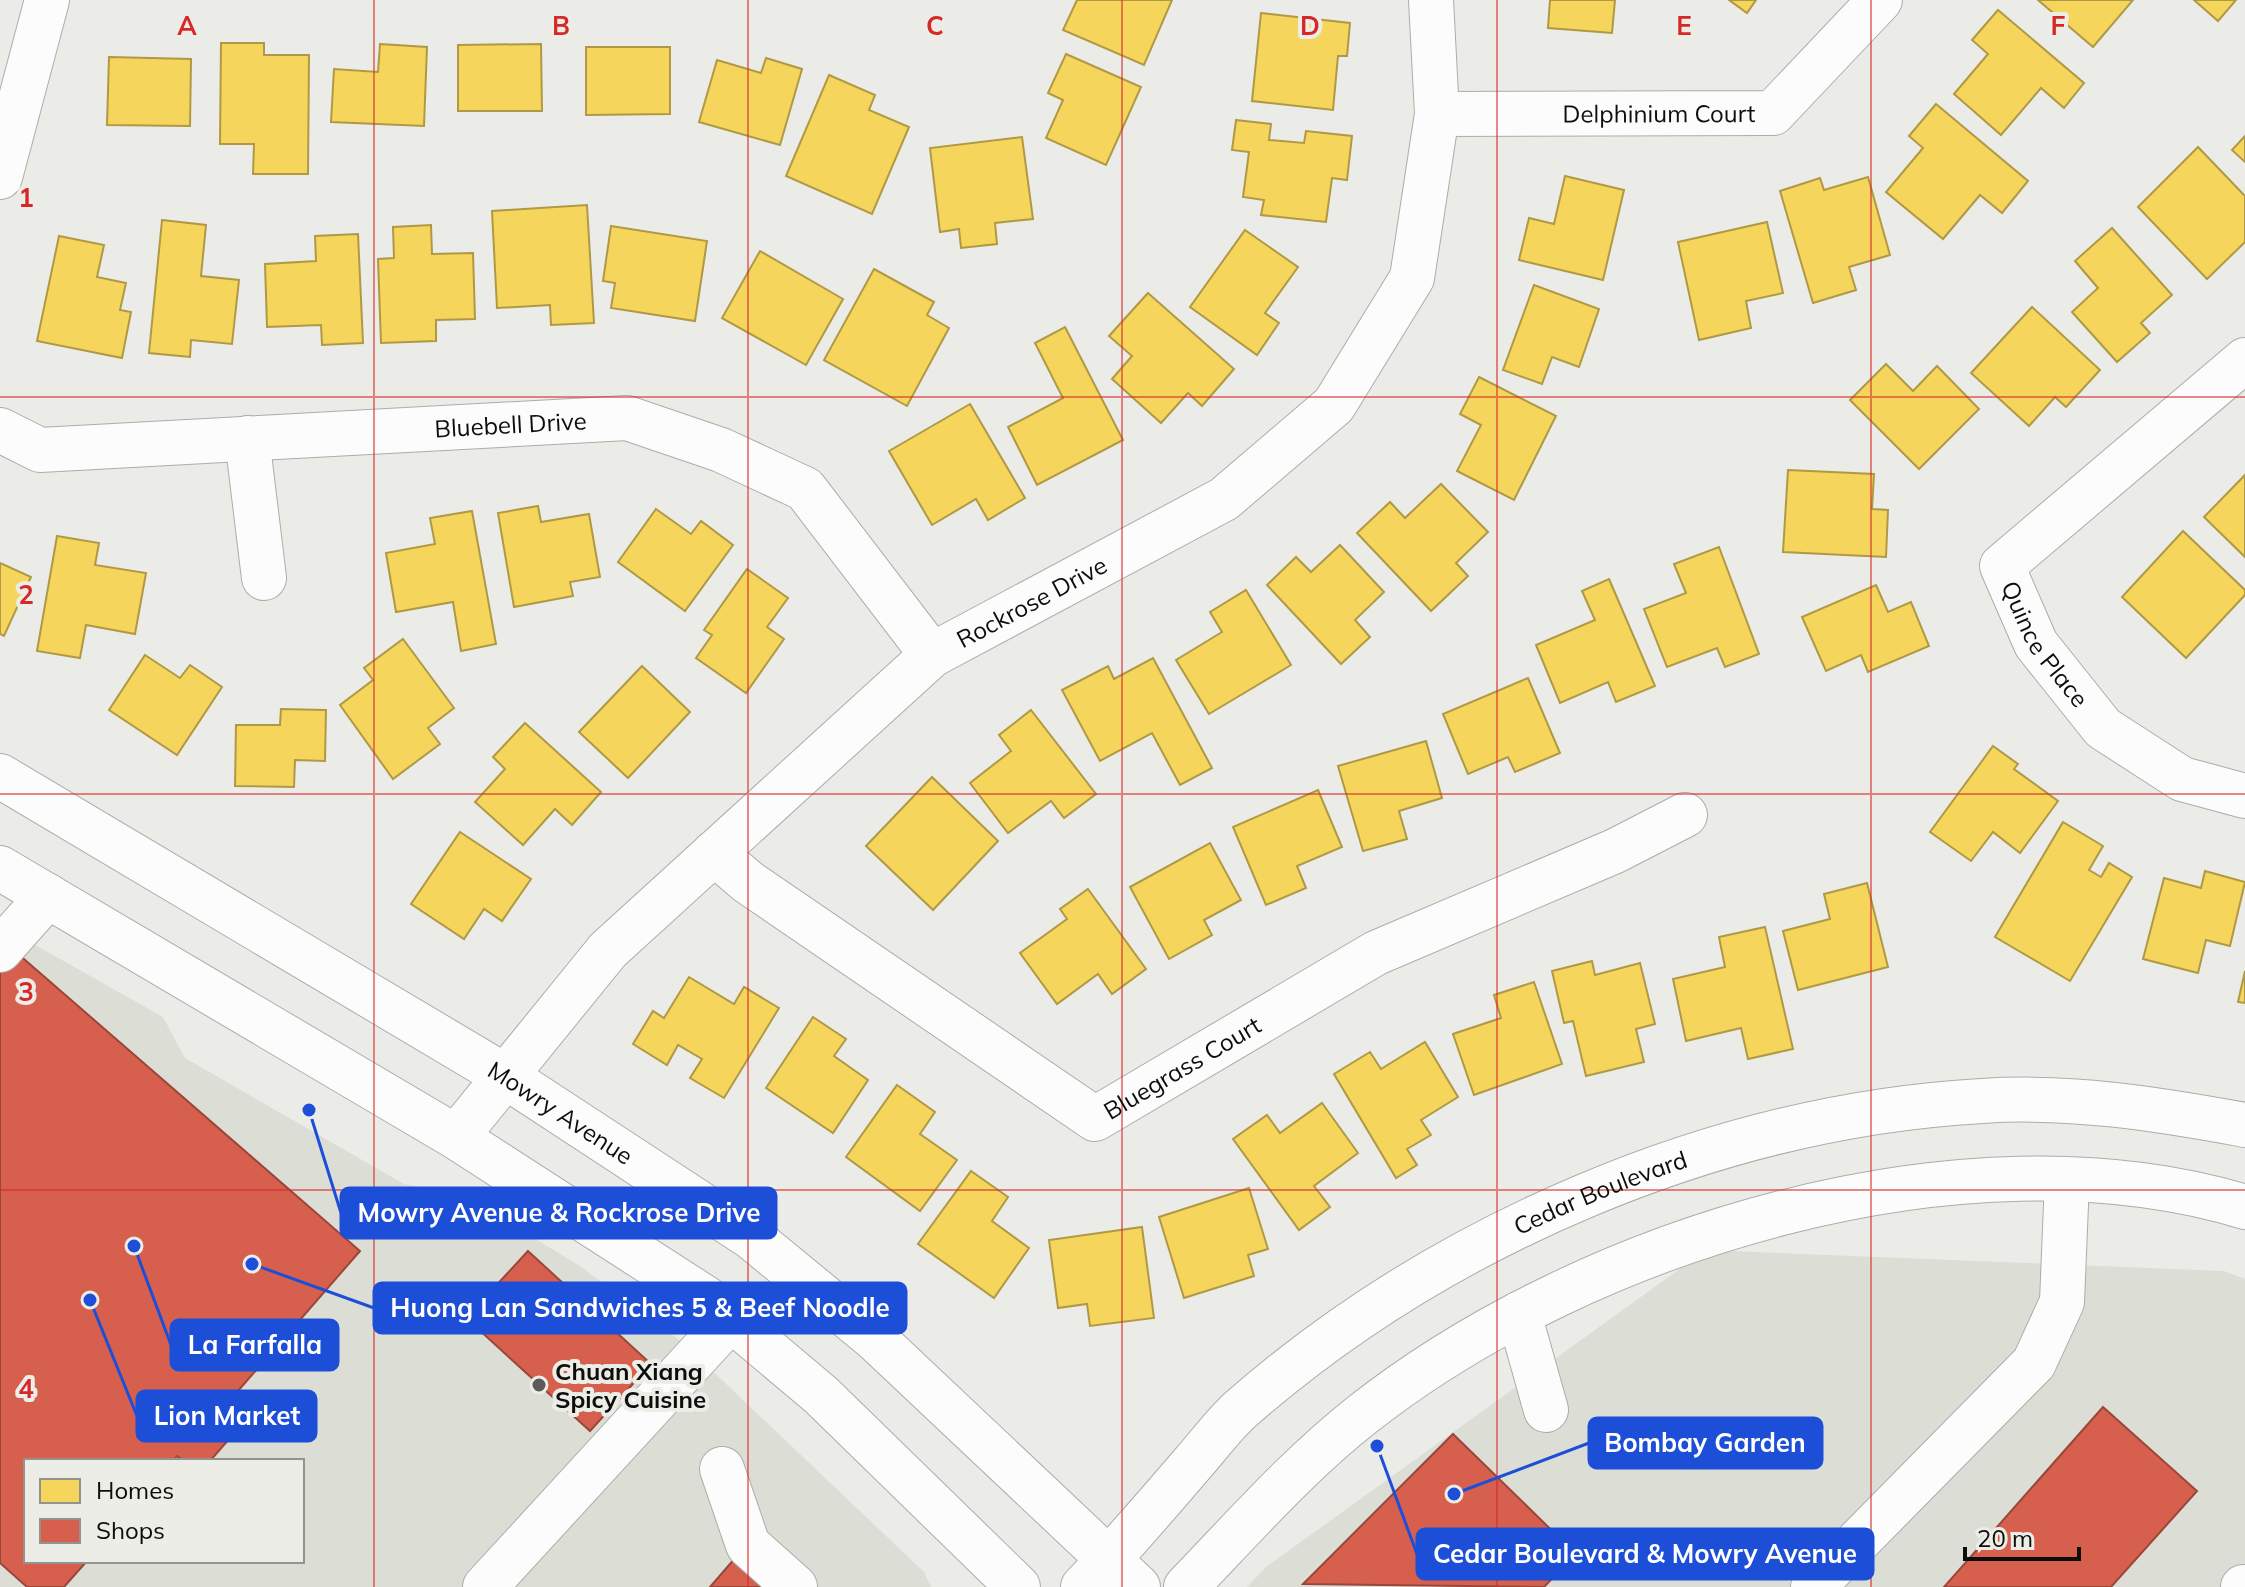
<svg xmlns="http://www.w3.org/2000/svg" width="2245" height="1587" font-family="Mulish,sans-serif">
  <rect width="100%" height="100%" fill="#ebece8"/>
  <g fill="#dcded6" fill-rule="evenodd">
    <path d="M0 925 163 1017 185 1058 404 1184 464 1195 580 1266 682 1342 924 1572 931 1587H0ZM26 1461H302V1561H26Z"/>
    <path d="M1706 1250 2224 1271 2245 1279V1587H1247L1266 1567Z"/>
  </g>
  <g fill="#f6d55c" stroke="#b09944" stroke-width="2">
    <path d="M1077 0H1172L1144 65 1063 30Z"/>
    <path d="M1550 0H1615L1612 33 1548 28Z"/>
    <path d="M1729 0H1756L1747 13Z"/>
    <path d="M2038 0H2133L2093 47Z"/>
    <path d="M2194 0H2236L2218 21Z"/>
    <path d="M1998 10 2084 83 2064 108 2041 88 2001 135 1954 94 1988 54 1972 40Z"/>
    <path d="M1261 13 1350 23 1347 56H1338L1333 110 1252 101Z"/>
    <path d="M221 43H264V55H309L308 174H253L254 144H220Z"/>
    <path d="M380 44 427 47 424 126 331 122 334 69 378 72Z"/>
    <path d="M541 44 542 111H458V45Z"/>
    <path d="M586 47H670V114L586 115Z"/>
    <path d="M1066 54 1141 87 1106 165 1046 138 1063 100 1048 93Z"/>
    <path d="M109 57 191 59 190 126 107 125Z"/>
    <path d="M766 58 802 69 780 145 699 122 717 60 761 73Z"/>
    <path d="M829 75 875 95 869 110 909 127 872 214 786 176Z"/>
    <path d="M1936 104 2028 181 2002 213 1980 195 1943 239 1886 192 1923 148 1909 136Z"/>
    <path d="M1236 120 1271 124 1269 140 1304 143 1306 131 1352 136 1347 180 1332 178 1326 222 1261 215 1264 200 1243 197 1249 152 1232 150Z"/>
    <path d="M2245 136V162L2232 150Z"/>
    <path d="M1022 137 1033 219 995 223 997 244 961 248 959 229 940 232 930 148Z"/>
    <path d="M2198 147 2245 196V242L2207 279 2138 207Z"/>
    <path d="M1565 176 1624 190 1603 280 1519 260 1529 218 1554 224Z"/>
    <path d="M1868 177 1890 255 1849 267 1856 290 1813 303 1780 191 1820 178 1824 190Z"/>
    <path d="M587 205 594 323 551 325 550 305 497 308 492 211Z"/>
    <path d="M162 220 206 225 201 276 239 280 232 344 191 340 190 357 149 353Z"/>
    <path d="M1767 222 1783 293 1746 301 1751 328 1699 340 1678 242Z"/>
    <path d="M431 225 432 254 473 253 475 319 436 320V341L381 343 378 259 394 258 393 227Z"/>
    <path d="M611 226 707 241 695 321 611 308 615 283 603 281Z"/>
    <path d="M2112 228 2172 295 2141 323 2150 333 2117 362 2072 312 2098 288 2075 261Z"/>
    <path d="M1245 230 1298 267 1265 313 1279 323 1257 355 1190 307Z"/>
    <path d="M358 234 363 343 322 345 321 325 267 327 265 264 316 261 315 236Z"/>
    <path d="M59 236 104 245 97 277 126 283 120 310 131 312 122 358 37 341Z"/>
    <path d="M760 251 843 299 806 365 722 318Z"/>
    <path d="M874 269 934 302 927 315 949 328 907 406 824 360Z"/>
    <path d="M1534 285 1599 309 1579 367 1552 357 1542 384 1503 370Z"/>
    <path d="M1148 293 1234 369 1202 406 1188 393 1161 423 1112 379 1132 356 1109 336Z"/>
    <path d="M2032 307 2100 370 2066 407 2055 397 2029 426 1971 373Z"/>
    <path d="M1065 327 1123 440 1037 485 1008 427 1063 398 1035 343Z"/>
    <path d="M1886 364 1913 391 1937 366 1979 409 1919 469 1850 400Z"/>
    <path d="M1479 377 1556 416 1514 500 1457 471 1481 425 1460 414Z"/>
    <path d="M970 404 1025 498 988 520 976 499 932 525 889 451Z"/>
    <path d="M1788 470 1874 474 1872 509 1888 510 1886 557 1783 552Z"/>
    <path d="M2245 475V557L2204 517Z"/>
    <path d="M1441 484 1488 532 1456 563 1468 576 1431 611 1357 533 1390 502 1405 518Z"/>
    <path d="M538 506 541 522 589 514 600 577 570 582 573 596 514 607 498 513Z"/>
    <path d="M656 509 691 534 701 521 733 545 685 611 618 562Z"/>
    <path d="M472 511 496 644 461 651 453 602 396 612 386 553 435 544 430 518Z"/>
    <path d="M2183 531 2245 590V595L2186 658 2122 597Z"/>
    <path d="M57 536 99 543 95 565 146 573 135 634 86 625 80 658 37 651Z"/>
    <path d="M1340 545 1384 592 1355 620 1370 637 1341 664 1267 585 1296 557 1311 572Z"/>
    <path d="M1719 547 1759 654 1725 667 1717 648 1667 667 1644 609 1686 593 1674 564Z"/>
    <path d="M0 563 31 577 4 636 0 634Z"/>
    <path d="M747 569 788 598 767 627 784 639 746 693 696 658 712 635 704 630Z"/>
    <path d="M1609 579 1655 686 1616 702 1608 682 1560 703 1536 645 1595 620 1582 591Z"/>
    <path d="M1876 585 1888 612 1911 602 1929 646 1868 672 1861 655 1826 671 1802 617Z"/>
    <path d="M1246 590 1291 665 1209 714 1176 660 1222 632 1210 612Z"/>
    <path d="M403 639 454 708 428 728 440 744 393 779 340 705 373 680 364 668Z"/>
    <path d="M145 655 180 678 190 665 222 687 177 755 109 710Z"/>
    <path d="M1153 658 1212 768 1180 785 1152 733 1100 761 1062 690 1108 666 1114 679Z"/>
    <path d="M642 666 690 712 628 778 579 732Z"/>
    <path d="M1528 678 1560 753 1515 772 1508 757 1468 774 1443 714Z"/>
    <path d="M281 709 326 710 325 761 295 760 294 787 235 786 236 725H280Z"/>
    <path d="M1031 710 1096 794 1064 818 1051 801 1008 833 970 783 1011 751 999 735Z"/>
    <path d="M525 723 601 792 572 825 555 809 523 845 475 802 505 769 493 757Z"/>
    <path d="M1426 741 1442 798 1399 811 1407 839 1363 851 1338 766Z"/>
    <path d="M1993 746 2018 764 2014 769 2058 801 2020 853 1993 832 1971 861 1930 832Z"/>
    <path d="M932 777 998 841 933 910 866 846Z"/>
    <path d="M1318 790 1342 847 1297 866 1306 888 1266 905 1233 827Z"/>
    <path d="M2063 822 2103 846 2089 870 2101 877 2109 863 2132 877 2070 981 1995 937Z"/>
    <path d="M460 832 531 879 502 921 484 909 464 939 411 904Z"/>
    <path d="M1210 843 1241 900 1204 920 1212 935 1169 959 1130 887Z"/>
    <path d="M2205 871 2245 882 2230 946 2206 940 2198 973 2143 959 2164 878 2201 888Z"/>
    <path d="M1867 883 1888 967 1798 990 1783 931 1830 919 1824 894Z"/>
    <path d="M1088 889 1146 969 1112 994 1098 974 1057 1004 1020 953 1067 919 1060 909Z"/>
    <path d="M1765 927 1793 1049 1748 1059 1741 1028 1686 1041 1673 979 1725 967 1719 937Z"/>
    <path d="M1592 961 1595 975 1640 963 1655 1024 1636 1029 1644 1062 1586 1076 1573 1021 1564 1023 1552 971Z"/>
    <path d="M2245 971V1003L2238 1002Z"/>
    <path d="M689 977 734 1004 744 987 779 1008 724 1098 690 1078 702 1059 678 1045 667 1065 633 1044 653 1011 664 1018Z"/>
    <path d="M1534 982 1562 1064 1474 1095 1453 1034 1501 1018 1494 995Z"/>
    <path d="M813 1017 846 1039 834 1056 868 1080 833 1133 766 1088Z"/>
    <path d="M1425 1042 1458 1097 1421 1120 1431 1135 1407 1149 1417 1165 1396 1178 1334 1074 1370 1052 1381 1069Z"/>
    <path d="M897 1085 935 1112 920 1134 957 1160 920 1211 846 1157Z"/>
    <path d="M1322 1103 1358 1153 1314 1186 1330 1207 1299 1230 1233 1139 1267 1115 1280 1133Z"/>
    <path d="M971 1171 1008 1197 992 1221 1029 1248 994 1298 918 1244Z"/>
    <path d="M1249 1188 1268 1249 1248 1255 1254 1276 1184 1298 1159 1217Z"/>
    <path d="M1142 1227 1154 1318 1090 1326 1087 1304 1058 1308 1049 1240Z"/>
  </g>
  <g fill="#d6604d" stroke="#9a4739" stroke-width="2">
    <path d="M9 946 360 1251 231 1399 250 1415 210 1461H184L177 1456 173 1461H26V1561H87L64 1587H27L0 1563V957Z"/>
    <path d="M528 1251 651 1364 590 1431 466 1318Z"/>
    <path d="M2103 1407 2197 1491 2111 1587H1944Z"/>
    <path d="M1453 1434 1576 1554 1544 1587 1303 1584Z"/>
    <path d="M736 1557 770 1587H710Z"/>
  </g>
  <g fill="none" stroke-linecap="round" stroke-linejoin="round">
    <defs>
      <g id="minor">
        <path id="s1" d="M1437 114 1773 113 1880 0"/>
        <path d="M0 177 47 0"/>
        <path id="s2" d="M2245 360 2002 566 2036 644 2103 728 2182 779 2245 796"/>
        <path id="s3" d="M0 430 40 450 627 418 721 450 805 489 932 655"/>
        <path d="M247 438 264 578"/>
        <path id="s4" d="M714 853 748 882 1095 1119 1376 953 1615 851 1685 815"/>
        <path d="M0 950 48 896"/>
        <path id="s5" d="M456 1137 608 950 932 655 1224 499 1334 405 1412 278 1437 114 1431 0"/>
        <path d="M1519 1314 1546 1410"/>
        <path d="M722 1469 748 1545 795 1587"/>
        <path d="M485 1587 731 1319"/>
        <path d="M1813 1587 2034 1363 2062 1302 2067 1180"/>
        <path d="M2243 1587H2244"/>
      </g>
      <g id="major">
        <path id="s6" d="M0 776 505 1076 751 1237 875 1339 1138 1587"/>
        <path d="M0 868 456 1137 707 1299 821 1395 1018 1587"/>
        <path id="s7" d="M1083 1587C1121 1547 1157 1505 1193 1463 1209 1445 1224 1424 1241 1409 1441 1234 1717 1116 1982 1101 2070 1095 2158 1109 2245 1125"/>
        <path d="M1186 1587C1243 1528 1298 1465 1363 1414 1587 1238 1965 1122 2245 1207"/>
      </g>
    </defs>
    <use href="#minor" stroke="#acacaa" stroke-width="46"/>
    <use href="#major" stroke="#acacaa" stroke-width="46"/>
    <use href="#minor" stroke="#fcfcfc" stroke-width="44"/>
    <use href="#major" stroke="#fcfcfc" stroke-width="44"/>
  </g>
  <path fill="none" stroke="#d62828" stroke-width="2" stroke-opacity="0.55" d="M374 0V1587M748 0V1587M1122 0V1587M1497 0V1587M1871 0V1587M0 397H2245M0 794H2245M0 1190H2245"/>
  <circle fill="#5b5b58" stroke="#ecede7" stroke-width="3" cx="539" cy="1385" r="8"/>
  <g text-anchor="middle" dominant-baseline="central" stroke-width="8" stroke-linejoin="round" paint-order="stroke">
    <g font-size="24" fill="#0d0d0b" stroke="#ecede7">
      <text stroke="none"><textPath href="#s1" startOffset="222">Delphinium Court</textPath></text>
      <text stroke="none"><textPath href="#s3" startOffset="516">Bluebell Drive</textPath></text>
      <text stroke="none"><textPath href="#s5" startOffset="792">Rockrose Drive</textPath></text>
      <text stroke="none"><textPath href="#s2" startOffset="408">Quince Place</textPath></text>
      <text stroke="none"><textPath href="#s4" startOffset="566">Bluegrass Court</textPath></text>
      <text stroke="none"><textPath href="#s6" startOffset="654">Mowry Avenue</textPath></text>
      <text stroke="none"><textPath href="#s7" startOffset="660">Cedar Boulevard</textPath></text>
    </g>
    <g font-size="24" font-weight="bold" fill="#0d0d0b" stroke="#ecede7" text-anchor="start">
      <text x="555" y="1371">Chuan Xiang<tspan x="555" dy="28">Spicy Cuisine</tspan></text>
    </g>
  </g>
  <g font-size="26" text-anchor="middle" font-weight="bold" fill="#d62828" stroke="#ecede7" stroke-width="8" stroke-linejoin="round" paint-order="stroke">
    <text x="187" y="35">A</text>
    <text x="561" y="35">B</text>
    <text x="935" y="35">C</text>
    <text x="1310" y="35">D</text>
    <text x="1684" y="35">E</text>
    <text x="2058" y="35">F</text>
    <text x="26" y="207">1</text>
    <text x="26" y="604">2</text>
    <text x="26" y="1001">3</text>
    <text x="26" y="1398">4</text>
  </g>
  <path fill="none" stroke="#1d4ed8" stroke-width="3" d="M309 1110L341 1213M252 1264L374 1308M134 1246L171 1345M90 1300L137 1416M1454 1494L1589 1443M1377 1446L1417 1554"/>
  <g fill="#1d4ed8" stroke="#ecede7" stroke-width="3">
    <circle cx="309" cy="1110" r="8"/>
    <circle cx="252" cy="1264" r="8"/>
    <circle cx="134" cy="1246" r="8"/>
    <circle cx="90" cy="1300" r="8"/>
    <circle cx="1454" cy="1494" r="8"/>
    <circle cx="1377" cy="1446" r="8"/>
  </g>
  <g fill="#1d4ed8" stroke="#1d4ed8" stroke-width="3">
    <rect x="341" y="1188" width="435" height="50" rx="8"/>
    <rect x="374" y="1283" width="532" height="50" rx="8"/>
    <rect x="171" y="1320" width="167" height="50" rx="8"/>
    <rect x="137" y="1391" width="179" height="50" rx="8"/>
    <rect x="1589" y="1418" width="233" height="50" rx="8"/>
    <rect x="1417" y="1529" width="456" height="50" rx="8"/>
  </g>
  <g font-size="26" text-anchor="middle" font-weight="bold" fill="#fff">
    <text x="559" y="1222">Mowry Avenue &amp; Rockrose Drive</text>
    <text x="640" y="1317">Huong Lan Sandwiches 5 &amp; Beef Noodle</text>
    <text x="255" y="1354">La Farfalla</text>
    <text x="227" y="1425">Lion Market</text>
    <text x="1705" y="1452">Bombay Garden</text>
    <text x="1645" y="1563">Cedar Boulevard &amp; Mowry Avenue</text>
  </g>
  <rect x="24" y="1459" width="280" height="104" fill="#ecede7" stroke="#93938f" stroke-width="2"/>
  <rect x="40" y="1479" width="40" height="24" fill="#f6d55c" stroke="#93938f" stroke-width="2"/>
  <text x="96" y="1499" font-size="24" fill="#0d0d0b">Homes</text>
  <rect x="40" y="1519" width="40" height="24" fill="#d6604d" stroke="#93938f" stroke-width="2"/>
  <text x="96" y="1539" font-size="24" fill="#0d0d0b">Shops</text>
  <path d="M1965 1547v12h114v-12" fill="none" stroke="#0d0d0b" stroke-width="4"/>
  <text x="1977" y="1547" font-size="24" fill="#0d0d0b" stroke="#ecede7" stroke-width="6" paint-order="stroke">20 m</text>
</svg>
